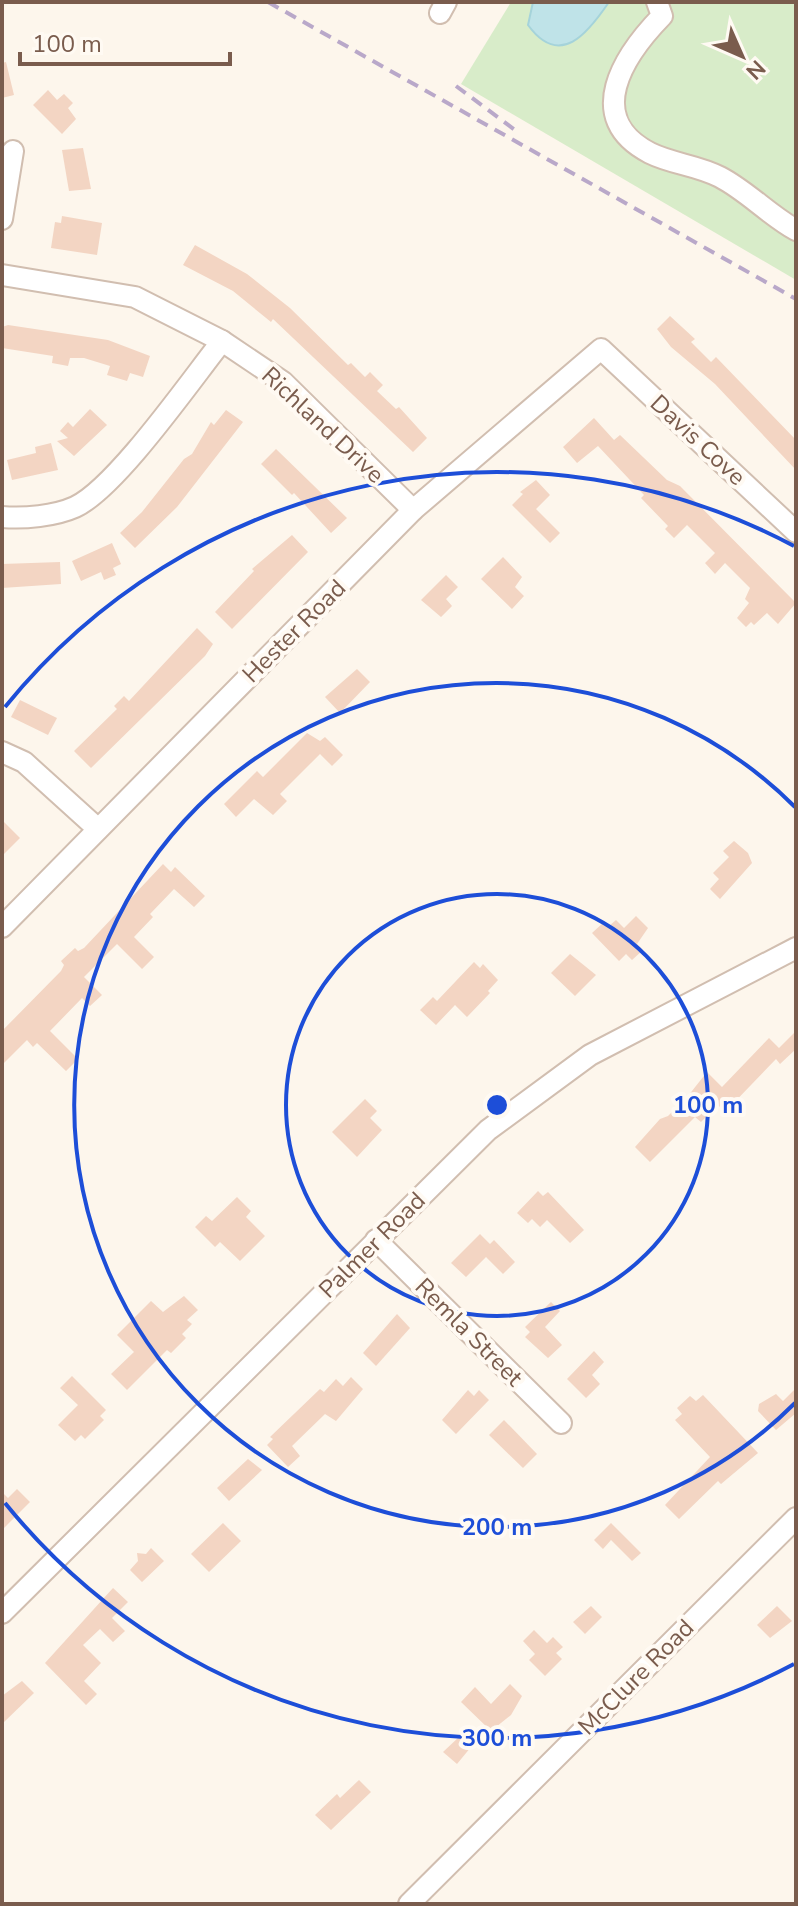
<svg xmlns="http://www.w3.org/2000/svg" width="798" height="1906" font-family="'Nunito Sans',sans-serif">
  <rect width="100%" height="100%" fill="#fdf6ec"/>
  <path fill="#d8ecc9" d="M511 2H796V280L461 84Z"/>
  <path fill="#bfe3e8" stroke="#a5d3da" stroke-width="2" d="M533 2H609C588 33 560 69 528 25Z"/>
  <g fill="#f3d5c3">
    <path d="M6 62 14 95 2 98V63Z"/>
    <path d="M48 90 57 100 64 94 73 103 68 108 76 119 62 134 33 105Z"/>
    <path d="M83 148 91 189 69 191 62 150Z"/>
    <path d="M62 216 102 223 97 255 51 248 55 222 61 223Z"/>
    <path d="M195 245 247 274 290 308 348 365 351 363 365 377 370 372 383 385 377 391 396 409 399 407 427 438 413 452 273 319 271 322 233 291 183 265Z"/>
    <path d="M670 316 695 339 691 342 711 362 716 357 796 440V470L715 384 671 347 657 329Z"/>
    <path d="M8 325 108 340 150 356 143 377 130 373 127 381 107 375 110 366 84 358H70L68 366 52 363 53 356 2 348V327Z"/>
    <path d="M90 409 107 425 74 456 57 441 68 438 60 431 68 422 73 427Z"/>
    <path d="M226 410 243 422 177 507 135 548 120 533 142 512 184 459 192 454 211 422 214 425Z"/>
    <path d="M594 418 614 440 620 435 667 480 680 486 796 603 778 624 767 613 754 625 751 622 746 627 737 618 749 603 745 599 750 588 725 563 715 574 705 563 715 553 687 525 674 538 665 529 668 526 641 498 644 495 598 446 577 463 563 447Z"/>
    <path d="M51 443 58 470 12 480 7 460 36 453 35 447Z"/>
    <path d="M276 449 347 518 331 533 294 493 292 495 261 464Z"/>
    <path d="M536 480 550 495 536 509 560 533 550 543 512 505 523 494 520 492Z"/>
    <path d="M292 535 308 552 232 629 215 612 254 571 252 569Z"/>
    <path d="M112 543 121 564 113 568 116 575 104 580 101 572 81 581 72 561Z"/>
    <path d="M503 557 522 577 515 587 524 596 512 609 481 579Z"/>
    <path d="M60 562 61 584 2 588V564Z"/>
    <path d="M446 575 458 587 446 599 452 606 441 617 421 600Z"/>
    <path d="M197 628 213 644 205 656 91 768 74 751 117 709 114 706 124 696 129 701Z"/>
    <path d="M357 669 370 682 340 713 325 697Z"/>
    <path d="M20 700 57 718 48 735 11 717Z"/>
    <path d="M307 733 320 741 325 737 343 755 332 766 320 754 280 794 287 801 273 815 254 799 236 817 224 804 257 771 263 777Z"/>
    <path d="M2 820 20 838 2 856Z"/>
    <path d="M734 841 748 853 752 863 720 899 710 889 719 879 713 873 729 857 723 851Z"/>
    <path d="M163 864 171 872 175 867 205 896 194 907 174 889 150 914 153 917 134 937 154 957 142 969 117 944 84 977 102 995 90 1006 82 998 50 1031 78 1059 66 1071 37 1043 33 1047 27 1040 2 1065V1031L61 971 64 965 61 961 75 948 78 951 84 948Z"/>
    <path d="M636 916 648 928 637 944 643 950 632 960 626 954 619 961 592 933 603 923 608 927 616 920 624 928Z"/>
    <path d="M570 954 596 975 575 996 551 973Z"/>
    <path d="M474 962 480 968 483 964 498 980 488 991 490 993 467 1017 455 1005 436 1025 420 1010 433 997 437 1001Z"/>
    <path d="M796 1031V1049L780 1064 776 1059 725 1112 718 1105 701 1122 695 1117 650 1162 635 1147 660 1119 668 1116 688 1096 707 1072 722 1087 769 1038 779 1048Z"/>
    <path d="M365 1099 377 1111 370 1118 382 1130 357 1157 332 1132Z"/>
    <path d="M538 1191 543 1196 548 1192 584 1230 570 1243 547 1220 540 1227 532 1219 528 1223 517 1213Z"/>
    <path d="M237 1197 251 1211 246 1217 265 1236 240 1261 220 1242 215 1247 195 1227 206 1216 212 1221Z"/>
    <path d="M480 1234 490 1244 494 1240 515 1262 503 1274 486 1257 466 1277 451 1263Z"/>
    <path d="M184 1296 198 1310 187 1320 192 1324 182 1334 186 1338 171 1353 167 1350 127 1390 111 1374 134 1352 117 1335 151 1301 163 1312Z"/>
    <path d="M551 1302 560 1311 545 1327 562 1345 548 1358 525 1337 530 1332 525 1327Z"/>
    <path d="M397 1314 410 1328 376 1366 363 1353Z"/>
    <path d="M594 1351 604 1362 592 1375 600 1384 586 1398 567 1379Z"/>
    <path d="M72 1376 106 1410 100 1416 104 1420 85 1439 81 1435 75 1441 58 1425 78 1405 60 1388Z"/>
    <path d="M351 1377 363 1389 336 1421 325 1414 292 1446 300 1456 288 1467 267 1445 273 1439 270 1437 320 1389 324 1392 336 1379 343 1386Z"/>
    <path d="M796 1388V1413L776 1430 758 1411 759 1404 776 1394 783 1401Z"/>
    <path d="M468 1390 474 1396 479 1390 489 1400 456 1434 442 1420Z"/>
    <path d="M703 1395 758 1453 721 1484 718 1481 679 1519 665 1505 710 1457 675 1420 682 1414 677 1408 690 1396 696 1401Z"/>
    <path d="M504 1420 537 1454 523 1468 489 1435Z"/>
    <path d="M248 1459 262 1470 229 1501 217 1488Z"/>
    <path d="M17 1489 30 1502 2 1530V1492L8 1498Z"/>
    <path d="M223 1523 241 1541 209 1572 191 1554Z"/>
    <path d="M611 1523 641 1553 632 1561 611 1540 603 1549 594 1540Z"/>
    <path d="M151 1548 164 1561 142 1582 130 1570 138 1561 137 1553 146 1554Z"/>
    <path d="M113 1588 128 1602 112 1618 125 1631 113 1642 100 1629 83 1645 101 1663 84 1681 97 1694 86 1705 45 1663Z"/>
    <path d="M591 1606 602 1617 585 1634 573 1622Z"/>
    <path d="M777 1606 792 1621 770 1638 757 1625Z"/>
    <path d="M534 1630 547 1643 553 1637 563 1647 556 1653 562 1659 545 1676 529 1660 535 1654 523 1641Z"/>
    <path d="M22 1681 34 1693 2 1724V1696Z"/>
    <path d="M510 1684 522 1696 511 1715 491 1731 461 1702 475 1687 491 1704Z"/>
    <path d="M460 1736 471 1747 457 1764 443 1752Z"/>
    <path d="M359 1780 371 1792 331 1830 315 1815 337 1794 340 1798Z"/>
  </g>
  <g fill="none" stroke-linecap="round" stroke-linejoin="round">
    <defs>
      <g id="minor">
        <path d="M657 2 662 16C624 55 582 118 650 153 672 164 697 165 720 177 747 191 769 215 796 230"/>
        <path d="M440 13 446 2"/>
        <path d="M2 219 13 151"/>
        <path d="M2 275 135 297 222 341 283 382 413 510"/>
        <path d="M2 517C24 519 55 516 75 507 116 488 191 380 222 341"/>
        <path d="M2 752 24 762 98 829"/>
        <path d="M2 927 413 510 601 349 796 532"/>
        <path d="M376 1240 561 1423"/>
        <path d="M2 1613 488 1130 590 1055 796 948"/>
        <path d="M409 1904 796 1518"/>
      </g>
    </defs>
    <use href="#minor" stroke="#d1beb0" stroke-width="24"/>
    <use href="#minor" stroke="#fff" stroke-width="20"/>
    <g stroke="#b9a8c9" stroke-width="4" stroke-dasharray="12 8" stroke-linecap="butt">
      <path d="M268 2 796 299"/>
      <path d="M456 86 515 130"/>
    </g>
  </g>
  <g fill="none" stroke="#1d4ed8" stroke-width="4">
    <circle cx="497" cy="1105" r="211"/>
    <path d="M795 1403A422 422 0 1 1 795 807"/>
    <path d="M794 1664A633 633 0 0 1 5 1503M5 707A633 633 0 0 1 794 546"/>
  </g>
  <g text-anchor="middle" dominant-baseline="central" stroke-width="8" stroke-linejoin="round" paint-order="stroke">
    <g font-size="24" fill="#7a5c4d" stroke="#fffaf3">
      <text transform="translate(323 425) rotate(43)">Richland Drive</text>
      <text transform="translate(698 440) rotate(43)">Davis Cove</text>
      <text transform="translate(294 631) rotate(-45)">Hester Road</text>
      <text transform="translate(372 1245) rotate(-45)">Palmer Road</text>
      <text transform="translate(469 1332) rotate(45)">Remla Street</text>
      <text transform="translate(636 1677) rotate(-45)">McClure Road</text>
    </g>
  </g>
  <circle cx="497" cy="1105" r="12" fill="#1d4ed8" stroke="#fffaf3" stroke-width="4"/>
  <g font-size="24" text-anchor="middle" font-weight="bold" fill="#1d4ed8" stroke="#fffaf3" stroke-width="8" stroke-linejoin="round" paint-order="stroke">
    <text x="708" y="1113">100 m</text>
    <text x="497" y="1535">200 m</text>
    <text x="497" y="1746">300 m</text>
  </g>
  <rect width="798" height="1906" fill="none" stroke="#7a5c4d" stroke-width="8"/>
  <g transform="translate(742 56) rotate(135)" stroke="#fffaf3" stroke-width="6" paint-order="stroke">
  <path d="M0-6L14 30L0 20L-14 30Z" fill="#7a5c4d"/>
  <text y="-12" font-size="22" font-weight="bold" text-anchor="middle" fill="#7a5c4d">N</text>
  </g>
  <path d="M20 52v12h210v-12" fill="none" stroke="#7a5c4d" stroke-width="4"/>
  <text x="32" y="52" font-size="24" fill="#7a5c4d" stroke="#fffaf3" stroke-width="6" paint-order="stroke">100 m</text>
</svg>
